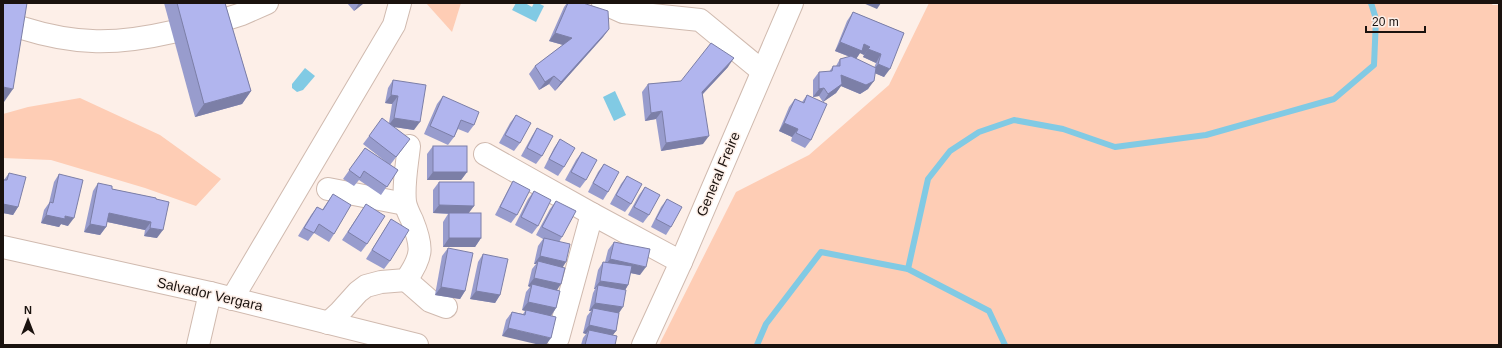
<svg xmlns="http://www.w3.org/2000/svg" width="1502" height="348" font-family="Arial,sans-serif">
  <rect width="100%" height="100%" fill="#fdefe8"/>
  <g fill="#fecdb5">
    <path d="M426 3H461L452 32Z"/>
    <path d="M929 3H1490L1493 5H1499V345H659L736 192 809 155 889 85Z"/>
    <path d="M80 98 160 135 221 179 196 206 145 188 51 160 3 158V114L28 107Z"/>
  </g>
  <g fill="#81cae4">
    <path d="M516 3H525L532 7 534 3H538L544 6 536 22 512 10Z"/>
    <path d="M305 68 315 76 303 90 297 92 292 88V84Z"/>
    <path d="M615 91 626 115 614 121 603 97Z"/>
  </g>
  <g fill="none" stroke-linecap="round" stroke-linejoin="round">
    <g stroke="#81cae4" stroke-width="6">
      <path d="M908 269 928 179 950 151 979 132 1014 120 1063 129 1115 147 1206 135 1334 99 1374 65 1376 19 1371 3"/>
      <path d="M757 345 766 324 821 252 908 269 989 311 1005 345"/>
    </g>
    <defs>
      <g id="minor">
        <path d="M603 3 623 12 700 20 762 71"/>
        <path d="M217 22 242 14 267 3"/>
        <path d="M22 28C76 45 116 45 172 32"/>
        <path d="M485 154 592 214 681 262"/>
        <path d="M328 189 405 204"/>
        <path d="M3 247 210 293 417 345"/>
        <path d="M406 280 430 301 446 307"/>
        <path d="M232 299 394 25 400 3"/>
        <path d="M328 323 340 312 358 292 366 286 381 282 406 280C423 256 423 247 412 220 409 214 406 208 405 202 403 184 407 165 409 146"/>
        <path d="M558 338 592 214"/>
        <path d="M198 345 210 293"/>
        <path d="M643 345 681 262 792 3"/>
      </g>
    </defs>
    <use href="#minor" stroke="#d0baaf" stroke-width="24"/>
    <use href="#minor" stroke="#fff" stroke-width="22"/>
  </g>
  <g fill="#989ccd" fill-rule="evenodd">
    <path d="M164 3H225L251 91 242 104 195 117Z"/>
    <path d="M347 3H364L354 11Z"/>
    <path d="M567 3H583L609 29 603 37 555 91 549 84 539 90 529 74 535 66 563 45 549 41 564 7Z"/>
    <path d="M853 12 904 33 884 77 875 73 868 89 860 94 841 86 836 93 823 102 819 96 813 97V80L819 72H829L833 66H836L840 59 850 57 835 51 847 21ZM860 53 864 55 863 57 876 63 874 68 856 59Z"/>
    <path d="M728 67 703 94V144L661 151 656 119 645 121 642 92 648 84 681 81Z"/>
    <path d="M393 80 414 130 394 127 404 147 390 165 363 144 369 136 389 123 392 104 385 103 388 88Z"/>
    <path d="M807 95 811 140 805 148 791 141 792 137 779 131 789 107 795 99 802 102Z"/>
    <path d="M443 96 474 125 468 133 458 129 454 137 448 145 424 134 437 104Z"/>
    <path d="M516 115 520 143 514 151 499 143 510 123Z"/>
    <path d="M537 128 542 156 536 164 521 156 532 136Z"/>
    <path d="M560 139 564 167 558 176 544 168 554 148Z"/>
    <path d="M433 146 467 172 461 180H427V154Z"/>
    <path d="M365 148 398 170 381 195 359 180 354 186 343 179Z"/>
    <path d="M582 152 586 180 580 188 565 180 576 160Z"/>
    <path d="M604 164 608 192 603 200 588 192 598 172Z"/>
    <path d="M9 173 18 207 13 215 3 213V180H4Z"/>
    <path d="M59 174 68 226 61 224 59 227 41 223 44 210 49 203 54 182Z"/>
    <path d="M627 176 631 204 625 212 610 204 621 184Z"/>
    <path d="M513 181 517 215 511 223 495 215 508 190Z"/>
    <path d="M439 182 474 206 468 213 481 238 475 247H443V222L448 214 433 213V190Z"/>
    <path d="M98 183 112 189 156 198 157 238 144 236 145 230 107 222 106 227 100 235 84 232 93 191Z"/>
    <path d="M645 187 649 215 643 223 628 215 639 195Z"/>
    <path d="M534 191 538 226 532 234 515 225 528 199Z"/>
    <path d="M333 194 334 234 329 242 314 233 308 241 298 236 311 215 317 207 322 210Z"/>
    <path d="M667 199 671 227 666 235 651 227 661 207Z"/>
    <path d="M556 201 562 237 559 242 563 267 557 290 556 308 551 316 502 336 506 320 512 312 523 314 525 311 522 310 526 292 530 287 528 286 532 269 536 264H534L538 246 543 239 536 235 550 209Z"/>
    <path d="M366 204 367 244 361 252 342 240Z"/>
    <path d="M391 219 390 261 384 269 366 259Z"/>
    <path d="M614 242 640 275 630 273 628 285 625 290 619 313 616 331 612 335 615 345H581L583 338 586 334 583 333 587 316 591 311H589L593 293 595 289H594L598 270 603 262H605L608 250Z"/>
    <path d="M448 248 465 291 460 299 435 295 442 256Z"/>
    <path d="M483 254 500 295 495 303 470 299 478 262Z"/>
  </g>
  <g fill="#7c7fa7">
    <path d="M359 3H364L354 11Z"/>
    <path d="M650 3H699L698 4Z"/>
    <path d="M863 3H881L877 9Z"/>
    <path d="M609 29 603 37 555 91 561 82Z"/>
    <path d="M555 33 572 38 567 46 549 41Z"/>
    <path d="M840 42 864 44 870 47 864 55 860 53 856 59 835 51Z"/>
    <path d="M868 49 881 54 876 63 863 57Z"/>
    <path d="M734 58 728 67 697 100 702 92Z"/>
    <path d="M878 64 890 69 884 77 872 72Z"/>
    <path d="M841 75 874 81 868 89 860 94 841 86 836 93 823 102Z"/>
    <path d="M554 76 549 84 539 90 545 82Z"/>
    <path d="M3 87 13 89 4 102H3Z"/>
    <path d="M824 88 819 96 813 97 819 89Z"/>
    <path d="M251 91 242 104 195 117 204 104Z"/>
    <path d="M391 95 398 96 392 104 385 103Z"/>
    <path d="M662 111 656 119 645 121 651 113Z"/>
    <path d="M394 118 420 122 414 130 388 126Z"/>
    <path d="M784 123 798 129 792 137 779 131Z"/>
    <path d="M709 136 703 144 661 151 666 143Z"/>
    <path d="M433 172H467L461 180H427Z"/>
    <path d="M3 204 18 207 13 215 3 213Z"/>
    <path d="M439 205 474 206 468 214 433 213Z"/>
    <path d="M109 213 151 222 145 230 103 221Z"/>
    <path d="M46 215 65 216 74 218 68 226 61 224 59 227 41 223Z"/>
    <path d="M90 224 106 227 100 235 84 232Z"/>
    <path d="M150 228 163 230 157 238 144 236Z"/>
    <path d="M449 238H481L475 247H443Z"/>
    <path d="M540 256 566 262 561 270 538 261 536 264H534Z"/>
    <path d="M610 259 646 267 640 275 604 267Z"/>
    <path d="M534 278 561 284 555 293 532 284 530 287 528 286Z"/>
    <path d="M600 281 628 285 623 294 598 285 595 289H594Z"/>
    <path d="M441 287 465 291 460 299 435 295Z"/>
    <path d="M476 291 500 295 495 303 470 299Z"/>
    <path d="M528 302 556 308 550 317 522 310Z"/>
    <path d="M595 303 623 307 617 316 593 308 591 311H589Z"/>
    <path d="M589 325 616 331 610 339 589 330 586 334 583 333Z"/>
    <path d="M508 328 551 338 546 345H540L502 336Z"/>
  </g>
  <g fill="#b1b5ee" stroke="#7c7fa7">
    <path d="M3 3H27L13 89 3 87Z"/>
    <path d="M177 3H225L251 91 204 104Z"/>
    <path d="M568 3H583L608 11 609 29 561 82 554 76 545 82 535 66 572 38 555 33Z"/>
    <path d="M853 12 904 33 890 69 878 64 881 54 868 49 870 47 864 44 862 51 840 42Z"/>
    <path d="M711 43 734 58 702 92 709 136 666 143 662 111 651 113 648 84 681 81Z"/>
    <path d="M851 56 876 68 874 81 866 85 841 75 842 84 828 94 824 88 819 89V72L832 71 833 66H840V59Z"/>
    <path d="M393 80 426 85 420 122 394 118 398 96 391 95Z"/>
    <path d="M807 95 827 104 811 140 796 133 798 129 784 123 795 99 804 103Z"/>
    <path d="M443 96 479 112 474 125 461 120 454 137 430 126Z"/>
    <path d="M516 115 531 123 520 143 505 135Z"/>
    <path d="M382 118 410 139 396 157 369 136Z"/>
    <path d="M537 128 553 136 542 156 527 148Z"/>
    <path d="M560 139 575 148 564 167 549 159Z"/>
    <rect x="433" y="146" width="34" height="26"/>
    <path d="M365 148 398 170 387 187 364 171 360 178 349 170Z"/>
    <path d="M582 152 597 160 586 180 571 172Z"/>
    <path d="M604 164 619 172 608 192 593 183Z"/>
    <path d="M9 173 26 177 18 207 3 204V180H7Z"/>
    <path d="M59 174 83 180 74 218 65 216V219L46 215 50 202 53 203Z"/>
    <path d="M627 176 642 184 631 204 616 195Z"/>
    <path d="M513 181 530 190 517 215 500 207Z"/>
    <path d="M439 182H474V206L439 205Z"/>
    <path d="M98 183 112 186V189L156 198V199L169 202 163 230 150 228 151 222 109 213 106 227 90 224Z"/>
    <path d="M645 187 660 195 649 215 634 207Z"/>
    <path d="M534 191 551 200 538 226 521 217Z"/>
    <path d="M333 194 351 205 334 234 319 224 314 233 304 228 317 207 323 210Z"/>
    <path d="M667 199 682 207 671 227 656 219Z"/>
    <path d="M556 201 576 211 562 237 542 227Z"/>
    <path d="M366 204 385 216 367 244 348 232Z"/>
    <rect x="449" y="213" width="32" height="25"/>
    <path d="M391 219 409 230 390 261 372 250Z"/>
    <path d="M544 238 570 244 566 262 540 256Z"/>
    <path d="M614 242 650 249 646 267 610 259Z"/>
    <path d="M448 248 473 253 465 291 441 287Z"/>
    <path d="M483 254 508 259 500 295 476 291Z"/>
    <path d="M538 261 565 268 561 284 534 278Z"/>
    <path d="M603 262 632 266 628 285 600 281Z"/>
    <path d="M532 284 560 291 556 308 528 302Z"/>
    <path d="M598 285 626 290 623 307 595 303Z"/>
    <path d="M593 308 619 313 616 331 589 325Z"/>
    <path d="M526 310 556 317 551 338 508 328 512 312 525 315Z"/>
    <path d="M589 330 617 336 615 345H585Z"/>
  </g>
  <g text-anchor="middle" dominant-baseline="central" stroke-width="3" stroke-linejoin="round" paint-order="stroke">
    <g font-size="14" fill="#1a120e" stroke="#fdefe8">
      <text transform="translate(718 174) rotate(-67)">General Freire</text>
      <text transform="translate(210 294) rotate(13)">Salvador Vergara</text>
    </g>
  </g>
  <rect width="1502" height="348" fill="none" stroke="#1a120e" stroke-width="8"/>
  <g transform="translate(28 320)" stroke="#fdefe8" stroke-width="3" paint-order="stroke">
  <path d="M0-3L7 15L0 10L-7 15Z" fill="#1a120e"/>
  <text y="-6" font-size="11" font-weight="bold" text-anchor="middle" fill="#1a120e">N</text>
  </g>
  <path d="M1366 26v6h59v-6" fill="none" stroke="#1a120e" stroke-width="2"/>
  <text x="1372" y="26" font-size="12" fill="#1a120e" stroke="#fdefe8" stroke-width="3" paint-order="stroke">20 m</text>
</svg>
